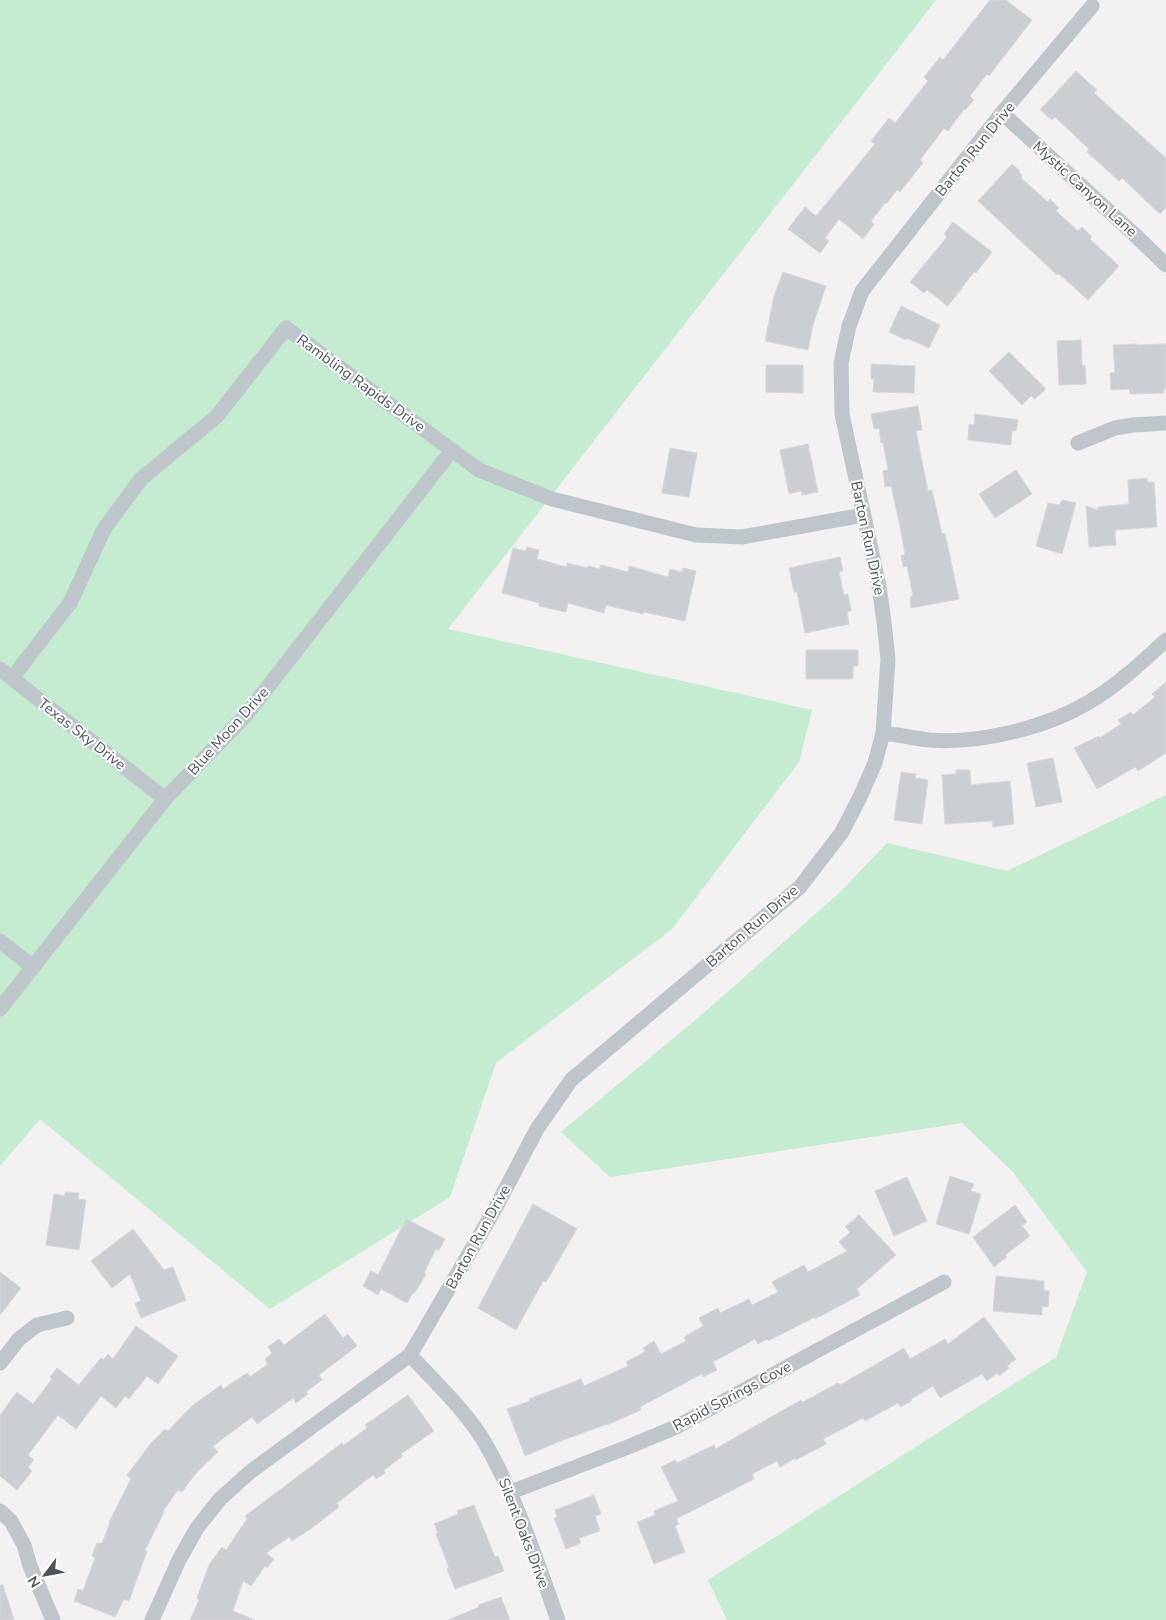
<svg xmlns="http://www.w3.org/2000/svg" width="1166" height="1620" font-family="'Nunito Sans',sans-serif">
  <rect width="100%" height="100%" fill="#f3f1f1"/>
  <g fill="#c5ebd1">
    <path d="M0 0H936L448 629 812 710 799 762 672 929 496 1063 450 1197 270 1309 40 1119 0 1166Z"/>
    <path d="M1166 795V1620H727L708 1580 1056 1357 1087 1272 1013 1172 962 1123 610 1177 561 1132 706 1011 839 893 887 843 1007 871Z"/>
  </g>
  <g fill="#cbced2" stroke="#d6d8db">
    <path d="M990 0H1006L1032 20 989 76 987 74 970 96 974 100 965 110 964 109 948 131 944 128 936 139 920 160 923 163 900 192 897 190 886 204 885 203 871 221 874 224 863 239 839 219 825 238 829 241 820 253 788 229 805 207 816 216 875 144 871 141 889 118 895 123 928 81 924 77 940 57 943 60Z"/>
    <path d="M1076 71 1097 90 1094 93 1166 158V208L1160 214 1122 178 1119 181 1087 152 1089 149 1055 117 1052 120 1040 110Z"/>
    <path d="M1012 164 1020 171 1019 172 1022 175 1021 178 1048 202 1050 199 1059 208 1056 211 1078 231 1082 227 1092 237 1090 239 1119 266 1088 300 1058 273 1057 275 978 201Z"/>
    <path d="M953 222 992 252 976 273 974 272 948 306 927 290 924 293 910 282 947 237 944 234Z"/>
    <path d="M783 272 826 286 813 325 808 350 765 341 774 296Z"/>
    <path d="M901 306 940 325 929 348 907 338 906 340 889 332Z"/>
    <path d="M1081 340 1082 366 1085 365 1086 384 1059 385 1057 341Z"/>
    <path d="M1137 344V345L1166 344V389H1164V393L1130 394 1129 389 1111 390 1110 373 1115 372 1113 345Z"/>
    <path d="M1009 352 1046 389 1035 399 1031 396 1022 405 989 371Z"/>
    <path d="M871 364 915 366 914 393 873 392 874 379H871Z"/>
    <path d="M766 365H803V393L766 392Z"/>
    <path d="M918 406 922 430 916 431 928 491 932 490 942 534 945 533 959 599 911 608 910 597 913 596 907 566 903 567 901 555H905L900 526 891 486 885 487 883 471 888 470 883 442 881 443 879 428 874 429 871 414Z"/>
    <path d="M975 414 1018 420 1016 431H1012L1011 445 968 440 969 424 974 425Z"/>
    <path d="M808 444 818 492 802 495 801 491 789 494 780 450Z"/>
    <path d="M670 448 697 453 689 497 662 493Z"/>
    <path d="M1016 470 1032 494 995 518 979 494Z"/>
    <path d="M1147 478V482H1154L1157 527 1115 530 1116 545 1089 547 1086 506 1098 510V507L1129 504 1128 480Z"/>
    <path d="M1062 500 1076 503 1062 554 1036 546 1048 503 1060 505Z"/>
    <path d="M527 547 539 550 537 559 567 567V563L587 568 588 566 599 569 601 565 628 572 629 566 668 577 670 569 682 572 683 568 696 571 685 621 644 612 643 614 606 605 604 613 568 603 566 612 539 606V603L502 593 513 548 526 551Z"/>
    <path d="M840 557 843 571 839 572 844 595 848 594 851 611 847 612 849 624 805 633 797 592H794L789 568Z"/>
    <path d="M806 650H858V666H853V679H806Z"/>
    <path d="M1166 682V753L1138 771 1135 767 1097 789 1074 748 1099 736 1100 738 1121 724 1118 720 1131 712 1133 715 1155 697 1152 694Z"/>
    <path d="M1053 758 1062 802 1036 807 1027 763Z"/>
    <path d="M956 770H970L971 785 1010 781 1014 824 993 827 992 821 945 824 942 775 956 774Z"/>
    <path d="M901 772 916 774 915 778 928 780 922 824 894 820Z"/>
    <path d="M950 1176 974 1184 971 1191 981 1194 969 1234 936 1224Z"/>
    <path d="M907 1177 927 1221 894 1236 875 1191Z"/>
    <path d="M65 1192 79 1193 78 1199 86 1200 79 1250 46 1245 54 1194 65 1196Z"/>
    <path d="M533 1204 577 1229 546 1282 543 1281 516 1330 478 1308Z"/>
    <path d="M1015 1205 1027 1222 1022 1226 1030 1236 1005 1255 1007 1257 994 1267 973 1237Z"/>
    <path d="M859 1215 896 1255 857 1289 860 1295 815 1319V1317L768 1341 767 1339 758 1344 755 1339 713 1362 717 1370 703 1377 702 1374 694 1378 640 1407 641 1410 607 1425V1424L558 1442 525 1456 507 1409 530 1401 529 1399 581 1379 584 1386 628 1366 626 1362 645 1352 643 1348 654 1341 661 1354 686 1341 684 1337 703 1326 699 1318 718 1308 720 1313 749 1299 752 1305 778 1292 772 1282 804 1265 808 1272 847 1251 839 1242 850 1232 845 1227Z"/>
    <path d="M406 1219 445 1239 439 1250 436 1249 424 1273 426 1274 414 1294 413 1293 407 1303 381 1289 378 1295 363 1286 371 1271 378 1275Z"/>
    <path d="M133 1229 164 1270 173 1267 186 1300 141 1318 135 1303 141 1301 130 1274 112 1288 91 1261Z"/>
    <path d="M0 1272 21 1288 0 1315Z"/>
    <path d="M996 1276 1044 1281V1290L1049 1291 1048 1307 1042 1306V1315L993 1311Z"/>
    <path d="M325 1314 343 1338 348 1334 357 1346 319 1375 322 1380 306 1392 308 1394 296 1403 293 1398 257 1424 252 1417 213 1446 218 1452 196 1473 182 1492 178 1490 163 1511 164 1512 145 1550 147 1551 129 1601 124 1599 115 1617 74 1601 78 1589 83 1591 95 1558 92 1556 97 1543H102L110 1523 109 1522 131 1479 127 1475 151 1443 165 1429 168 1431 192 1406 221 1385 223 1389 247 1373 250 1377 268 1364 265 1359 272 1353 268 1347 279 1339 284 1345Z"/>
    <path d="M984 1317 1016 1359 1007 1366 1009 1368 999 1376 997 1373 987 1381 982 1374 940 1398 933 1386 911 1399 912 1401 900 1407 898 1403 865 1421 863 1418 823 1439 826 1444 796 1460 795 1458 780 1467 777 1461 752 1474 754 1479 676 1519 679 1524 675 1526 685 1552 654 1564 637 1522 655 1515 654 1511 678 1501 661 1467 675 1460 677 1463 714 1445 715 1449 801 1400 803 1402 838 1383 840 1385 904 1348 910 1359 945 1339 948 1344Z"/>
    <path d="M136 1326 178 1356 158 1384 147 1376 129 1399 125 1396 116 1408 101 1396 76 1429 58 1415 28 1455 34 1460 28 1467 32 1471 17 1490 0 1476V1415L17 1392 33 1404 52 1379 50 1377 57 1368 79 1385 101 1358 103 1360 108 1354 113 1359Z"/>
    <path d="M408 1395 434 1431 401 1454 403 1456 384 1470 385 1473 376 1479 373 1475 337 1503 339 1507 312 1528 292 1541 289 1537 266 1553 274 1559 267 1568 265 1566 251 1586 243 1581 233 1611 255 1620H190L199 1600 197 1598 209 1565 222 1547 226 1550 247 1519 245 1516 342 1443 344 1445 367 1428 365 1425Z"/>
    <path d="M594 1495 601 1514 595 1516 600 1531 579 1538 581 1543 566 1549 554 1518 557 1517 555 1510Z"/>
    <path d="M474 1505 495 1557 498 1556 504 1571 455 1589 447 1569 449 1568 436 1534 438 1533 434 1524 458 1514 457 1511Z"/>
    <path d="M0 1585H3L14 1620H0Z"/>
    <path d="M501 1597 510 1620H448L479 1607 478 1605Z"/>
  </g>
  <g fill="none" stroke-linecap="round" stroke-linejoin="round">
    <g stroke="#bec6cc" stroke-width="15">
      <path d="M1002 113 1135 235 1166 265"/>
      <path d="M1078 443 1115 428 1133 425 1166 423"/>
      <path d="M0 669 165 799"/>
      <path d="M12 678 70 603 104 529 141 479 217 416 286 328 479 470 552 499 696 535 742 537 863 515"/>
      <path d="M883 733C898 735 914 738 929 740 979 744 1046 728 1089 702 1118 685 1142 662 1166 640"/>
      <path d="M0 941 33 967"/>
      <path d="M0 1009 165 799 246 715 452 450"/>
      <path d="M410 1355C435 1382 467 1412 485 1443 517 1498 536 1560 558 1620"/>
      <path d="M0 1363 19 1339 37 1325 67 1318"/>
      <path d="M511 1492 628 1447 676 1427 944 1282"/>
      <path d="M0 1511 11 1521 24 1545 30 1566 53 1620"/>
      <path d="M152 1620 179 1560 197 1528 220 1499 250 1472 410 1355 495 1209 537 1129 571 1080 800 887 842 832 860 797 875 763 883 733 888 659 884 622 879 586 842 414 841 363 849 326 862 291 1002 113 1092 6"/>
    </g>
  </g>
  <g text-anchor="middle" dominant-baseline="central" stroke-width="4" stroke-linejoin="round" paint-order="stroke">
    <g font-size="15" fill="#4b555c" stroke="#fff">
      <text transform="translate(975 149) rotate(-51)">Barton Run Drive</text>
      <text transform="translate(1085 189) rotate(42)">Mystic Canyon Lane</text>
      <text transform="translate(361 383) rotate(36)">Rambling Rapids Drive</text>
      <text transform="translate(868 538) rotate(78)">Barton Run Drive</text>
      <text transform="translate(228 731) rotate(-48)">Blue Moon Drive</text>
      <text transform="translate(82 734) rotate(38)">Texas Sky Drive</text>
      <text transform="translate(752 926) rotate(-41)">Barton Run Drive</text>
      <text transform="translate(478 1237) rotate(-61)">Barton Run Drive</text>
      <text transform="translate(732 1396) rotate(-28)">Rapid Springs Cove</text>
      <text transform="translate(524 1533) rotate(69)">Silent Oaks Drive</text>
    </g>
  </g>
  <g transform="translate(45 1575) rotate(238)" stroke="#ffffff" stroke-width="4" paint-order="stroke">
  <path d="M0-4L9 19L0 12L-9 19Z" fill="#4b555c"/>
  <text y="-8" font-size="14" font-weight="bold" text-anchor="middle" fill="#4b555c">N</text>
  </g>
</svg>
